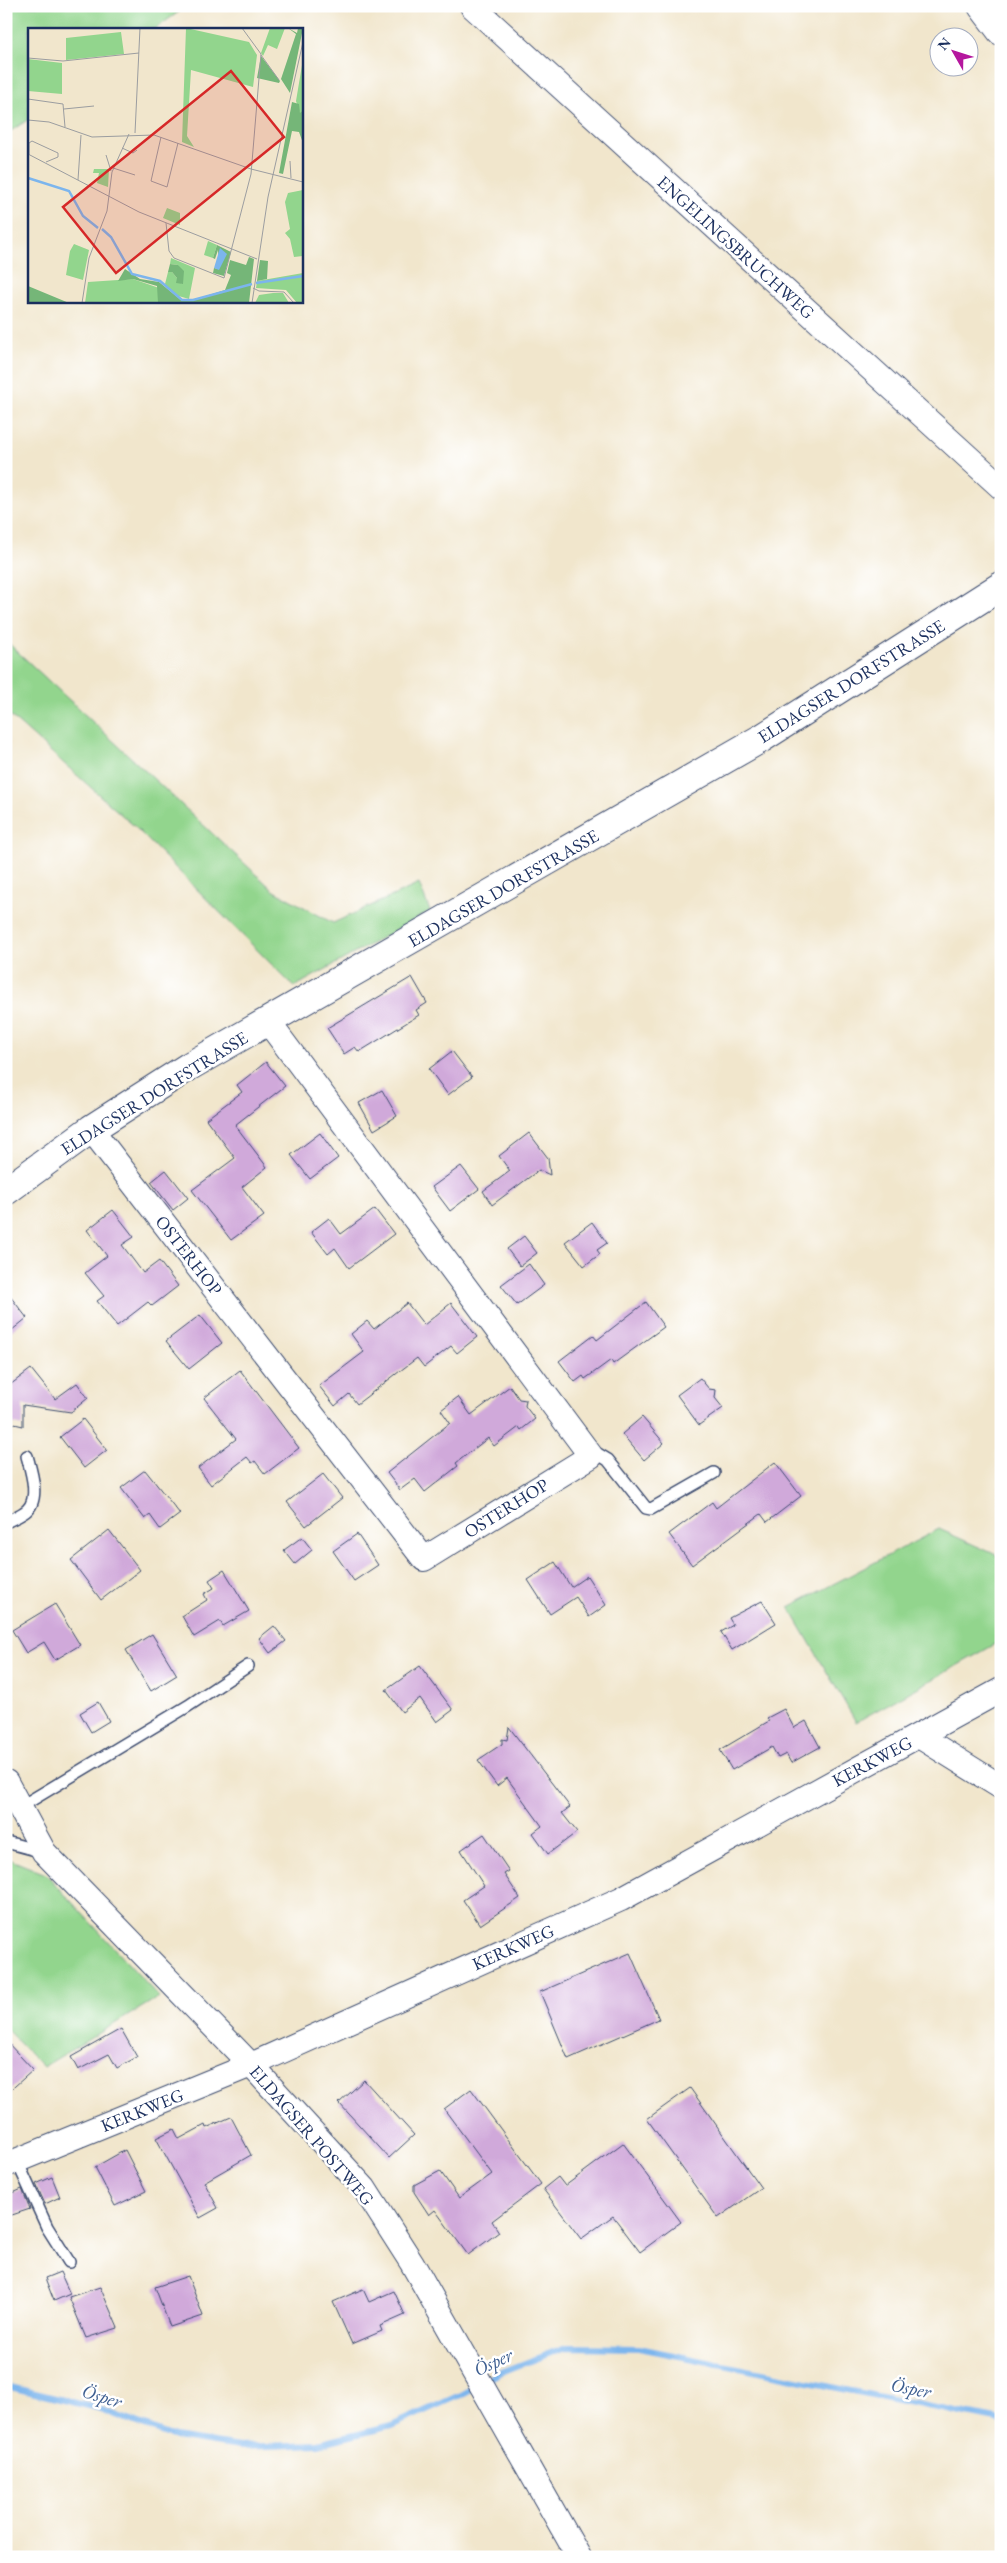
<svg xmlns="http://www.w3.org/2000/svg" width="1007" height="2563" font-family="'EB Garamond',serif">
  <rect width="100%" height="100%" fill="#fff"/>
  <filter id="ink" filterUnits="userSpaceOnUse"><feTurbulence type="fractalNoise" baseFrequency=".02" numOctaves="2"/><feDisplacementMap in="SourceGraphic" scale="10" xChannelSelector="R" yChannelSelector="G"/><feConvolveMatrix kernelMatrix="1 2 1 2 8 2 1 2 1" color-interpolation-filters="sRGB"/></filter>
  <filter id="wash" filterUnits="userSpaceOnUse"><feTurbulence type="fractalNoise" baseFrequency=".0096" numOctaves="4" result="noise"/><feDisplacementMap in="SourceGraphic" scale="20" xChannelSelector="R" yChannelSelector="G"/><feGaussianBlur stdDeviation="1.12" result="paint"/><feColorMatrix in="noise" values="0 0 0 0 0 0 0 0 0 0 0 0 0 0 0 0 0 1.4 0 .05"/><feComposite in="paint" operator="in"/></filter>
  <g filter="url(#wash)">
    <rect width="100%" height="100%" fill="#f1e6cc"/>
    <g fill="#92d58d" stroke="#568276">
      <path d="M6 6H187L155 29H29V119L6 134Z"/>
      <path d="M6 641 273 890 333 923 419 884 430 911 294 987 133 825 6 712Z"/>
      <path d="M939 1529 1001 1557V1641L856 1722 789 1607Z"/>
      <path d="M6 1858 46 1874 159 1997 43 2067 6 2029Z"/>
    </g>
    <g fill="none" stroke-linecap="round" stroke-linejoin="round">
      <path stroke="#7cb5ed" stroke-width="6" d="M6 2386 97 2408 174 2437 240 2447 318 2444 391 2426 460 2395 499 2373 566 2347 639 2348 1001 2421"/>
    </g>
    <g id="blocks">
      <g fill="#d0a9da">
        <path d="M412 977 427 1003 416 1010 419 1015 359 1052 355 1047 344 1054 327 1028Z"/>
        <path d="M452 1051 472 1077 448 1095 429 1069Z"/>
        <path d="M266 1062 285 1086 235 1125 267 1167 242 1187 264 1216 231 1240 192 1190 235 1158 206 1119 242 1092 237 1085Z"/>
        <path d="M382 1090 397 1116 374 1130 359 1103Z"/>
        <path d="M320 1133 338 1158 310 1179 291 1155Z"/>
        <path d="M529 1133 548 1158 550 1175 539 1170 492 1205 483 1191 510 1171 499 1156Z"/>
        <path d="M461 1166 479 1189 450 1211 432 1187Z"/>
        <path d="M166 1170 188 1198 173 1210 151 1182Z"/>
        <path d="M375 1209 394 1234 349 1268 335 1248 328 1254 311 1232 329 1218 341 1234Z"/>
        <path d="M113 1210 134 1237 122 1245 143 1273 159 1261 178 1286 152 1306 148 1302 117 1326 97 1301 104 1296 85 1273 107 1256 87 1230Z"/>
        <path d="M592 1222 607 1243 597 1250 600 1254 584 1266 565 1242Z"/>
        <path d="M524 1236 537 1253 520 1266 507 1249Z"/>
        <path d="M529 1264 544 1285 517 1305 501 1285Z"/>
        <path d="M6 1291 27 1318 6 1335Z"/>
        <path d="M646 1302 664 1327 613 1364 611 1360 585 1379 583 1376 575 1382 559 1361 593 1335 597 1340Z"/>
        <path d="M407 1303 424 1325 451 1303 477 1337 457 1353 451 1346 424 1367 417 1358 357 1404 349 1394 335 1406 319 1386 364 1352 351 1334 367 1321 374 1329Z"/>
        <path d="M200 1315 222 1343 189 1369 166 1341Z"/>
        <path d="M31 1369 55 1399 77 1383 88 1398 71 1412 23 1405V1426L6 1422V1388Z"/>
        <path d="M240 1370 299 1448 265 1474 255 1461 252 1463 247 1457 211 1485 198 1468 236 1439 204 1398Z"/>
        <path d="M700 1378 709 1389 716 1390 715 1398 723 1408 699 1425 677 1395Z"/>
        <path d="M510 1386 519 1399 526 1400 525 1406 535 1419 521 1430 519 1427 494 1446 488 1438 456 1463 458 1466 425 1492 415 1479 400 1490 387 1473 450 1423 441 1410 458 1397 471 1415Z"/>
        <path d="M642 1417 664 1443 644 1460 622 1434Z"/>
        <path d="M83 1419 107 1450 84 1468 60 1437Z"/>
        <path d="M775 1462 801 1496 767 1522 761 1514 692 1565 669 1534 712 1502 716 1508Z"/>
        <path d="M145 1470 180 1514 160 1529 150 1515 145 1519 121 1488Z"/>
        <path d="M323 1474 342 1498 306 1526 287 1502Z"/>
        <path d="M109 1530 140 1570 101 1600 71 1560Z"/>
        <path d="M357 1534 378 1565 354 1581 333 1551Z"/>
        <path d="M302 1537 312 1550 295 1564 284 1550Z"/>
        <path d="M555 1562 571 1587 587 1576 606 1605 589 1617 576 1597 550 1614 528 1580Z"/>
        <path d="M224 1570 249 1611 223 1626 220 1621 194 1637 182 1616 207 1600 204 1594 214 1588 209 1580Z"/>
        <path d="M762 1601 776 1623 732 1650 721 1632 733 1625 729 1618Z"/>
        <path d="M55 1604 80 1645 55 1660 44 1642 26 1653 12 1630Z"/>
        <path d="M274 1626 286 1641 270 1653 259 1638Z"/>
        <path d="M152 1634 177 1675 151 1691 126 1650Z"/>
        <path d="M420 1666 453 1710 437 1722 420 1698 402 1712 386 1690Z"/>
        <path d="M98 1702 109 1721 91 1732 80 1713Z"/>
        <path d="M784 1709 794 1728 806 1721 820 1747 791 1763 786 1754 778 1758 772 1747 732 1770 720 1750 769 1721 767 1718Z"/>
        <path d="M509 1727 570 1807 562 1813 577 1832 548 1854 533 1833 542 1826 507 1778 497 1786 478 1760 502 1744V1739L507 1740Z"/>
        <path d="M484 1834 509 1871 504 1874 520 1898 480 1925 463 1900 484 1886 461 1850Z"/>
        <path d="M630 1953 659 2019 568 2059 540 1992Z"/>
        <path d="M121 2029 137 2057 117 2068 109 2054 78 2070 71 2057Z"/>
        <path d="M6 2041 33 2070 6 2094Z"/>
        <path d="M364 2080 414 2135 389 2158 339 2103Z"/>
        <path d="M690 2088 761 2188 718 2218 647 2119Z"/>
        <path d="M471 2089 541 2184 492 2221 499 2232 468 2255 435 2210 429 2215 414 2192V2185L440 2171 459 2198 492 2174 444 2109Z"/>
        <path d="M231 2117 251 2155 204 2182 218 2208 200 2218 156 2138 174 2129 179 2139 205 2125 206 2128Z"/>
        <path d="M623 2143 681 2222 640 2252 613 2216 581 2239 543 2189 558 2177 565 2186Z"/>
        <path d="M125 2150 146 2191 115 2206 95 2167Z"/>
        <path d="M52 2177 60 2197 45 2204 36 2184Z"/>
        <path d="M22 2189 30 2209 6 2217V2196Z"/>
        <path d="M60 2272 70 2294 54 2301 45 2278Z"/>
        <path d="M188 2276 203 2316 170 2327 155 2287Z"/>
        <path d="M100 2287 118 2328 86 2338 69 2297Z"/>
        <path d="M363 2289 369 2302 394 2291 405 2315 380 2326 382 2331 352 2344 333 2302Z"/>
      </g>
    </g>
  </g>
  <g filter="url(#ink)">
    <use href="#blocks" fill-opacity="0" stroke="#3b4a6e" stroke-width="1"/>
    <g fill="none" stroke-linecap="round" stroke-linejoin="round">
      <defs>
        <g id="service">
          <path d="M591 1456 598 1454 608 1460 646 1508 651 1509 714 1473"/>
          <path d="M6 1522C13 1518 22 1515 27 1510 40 1498 31 1471 27 1456"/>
          <path d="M20 1807 188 1706 248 1666"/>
          <path d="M6 1842 43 1852"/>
          <path d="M17 2161 47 2227 69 2262"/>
        </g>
        <g id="minor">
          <path d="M472 6 1001 487"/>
          <path d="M91 1129 424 1559 591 1456 269 1023"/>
          <path d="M919 1736 1001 1787"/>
          <path d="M6 1782 44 1852 251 2065 364 2188 412 2263 579 2557"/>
          <path d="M6 2165 251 2065 621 1899 1001 1690"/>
        </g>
        <path id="tertiary" d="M6 1191 91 1129 188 1067 762 738 1001 586"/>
        <path id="primary" d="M982 6 1001 31"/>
      </defs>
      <use href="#service" stroke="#3b4a6e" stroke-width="14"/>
      <use href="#minor" stroke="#3b4a6e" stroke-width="26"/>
      <use href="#tertiary" stroke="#3b4a6e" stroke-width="30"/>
      <use href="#primary" stroke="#3b4a6e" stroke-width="30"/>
      <use href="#service" stroke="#fff" stroke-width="11"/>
      <use href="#minor" stroke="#fff" stroke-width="24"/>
      <use href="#tertiary" stroke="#fff" stroke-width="28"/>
      <use href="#primary" stroke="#fff" stroke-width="28"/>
    </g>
  </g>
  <g text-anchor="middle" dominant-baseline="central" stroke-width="5" stroke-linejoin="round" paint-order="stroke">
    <g font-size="18" fill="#1b2f5e" stroke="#fff">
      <text transform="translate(736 247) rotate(42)">ENGELINGSBRUCHWEG</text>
      <text transform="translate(851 681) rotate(-32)">ELDAGSER DORFSTRASSE</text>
      <text transform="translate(503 888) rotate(-30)">ELDAGSER DORFSTRASSE</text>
      <text transform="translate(154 1093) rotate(-32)">ELDAGSER DORFSTRASSE</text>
      <text transform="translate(189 1255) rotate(52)">OSTERHOP</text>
      <text transform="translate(506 1508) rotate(-32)">OSTERHOP</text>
      <text transform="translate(872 1761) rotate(-28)">KERKWEG</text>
      <text transform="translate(513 1947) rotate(-24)">KERKWEG</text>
      <text transform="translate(142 2110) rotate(-22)">KERKWEG</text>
      <text transform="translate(312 2135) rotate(49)">ELDAGSER POSTWEG</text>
    </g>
    <g font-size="19" font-style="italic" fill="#3d5e90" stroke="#fff">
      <text transform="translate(493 2362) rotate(-25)">Ösper</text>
      <text transform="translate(911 2388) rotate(11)">Ösper</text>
      <text transform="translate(102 2396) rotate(17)">Ösper</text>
    </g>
  </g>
  <g transform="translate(28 28)">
    <rect width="275" height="275" fill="#f1e6cc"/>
    <path d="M158 0 221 14 229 27 225 59 163 42 159 108 166 119 154 114ZM242 0H257L249 21 240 17 235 28 233 25ZM93 4 96 26 38 32V10ZM0 31 34 35V66L0 63ZM275 31V82L272 86 268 73ZM66 141H81L80 159 69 155 71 145H65ZM275 162V228L266 229 262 211 257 205 262 201 257 174 260 165ZM139 180 152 185V197L135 190ZM180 213 189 217 185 230 176 227ZM46 216 61 222 55 252 38 247 42 223ZM143 230 167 240 161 271 147 267 137 256 140 244H144L154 256 150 237 142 236ZM275 245V275H269L258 262 228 260 229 253ZM105 251 131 260 130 275H57L60 254ZM245 265H255L261 275H227L231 267Z" fill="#92d58d"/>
    <path d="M260 0 269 5 270 0H275L262 65 253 51 268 6ZM233 28 252 53 251 55 229 50ZM264 74 271 76 272 85 275 82V115L271 104 264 103 255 146 251 145ZM189 217 203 224 196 248 185 245 186 240 191 241 190 222 187 231 185 230ZM221 229 226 231 221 275H130L129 258 105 251 90 253 97 241 112 251 131 254 153 272H165L197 262 203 247 199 245 202 232 218 237ZM232 232 240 233 239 251 229 253ZM142 236 150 237 156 243 155 256 148 255 149 250 144 244H140ZM0 258 41 275H0Z" fill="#75b678"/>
    <path d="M192 220 199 226 191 242 186 240Z" fill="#7cb5ed"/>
    <path fill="none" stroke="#7cb5ed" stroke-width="2.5" d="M0 150 41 163 55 188 70 200M74 201 83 209 104 246 132 253 154 272H165L224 256M228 255 275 248"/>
    <path fill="none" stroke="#9b9da0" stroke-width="1" d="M233 27 251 52M0 30 35 33 111 25M0 71 35 76 37 99M36 81 66 78M0 92 21 94 64 109 126 107 223 141 275 154M107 105 112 0M133 109 123 153 139 159 150 115M94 120 105 125 109 122M0 126 111 184 229 231M1 126V115L4 113 30 125V129L18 134M78 127 83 143M262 133 263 150M85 140 107 147M50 152 53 107M138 195 141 223 146 230 196 250 223 146 233 26 214 0M225 260 231 263 256 264 266 275M54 275 61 230 79 183 84 144 101 106M224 275 240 169 275 14"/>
    <path fill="#d62828" fill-opacity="0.15" stroke="#d62828" stroke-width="2.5" d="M203 43 256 109 88 245 35 179Z"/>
    <rect width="275" height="275" fill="none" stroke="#1b2f5e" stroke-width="2.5"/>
  </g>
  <rect width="1007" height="2563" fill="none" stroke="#fff" stroke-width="25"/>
  <g transform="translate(954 52) rotate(309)"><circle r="24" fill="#ffffff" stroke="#a4acbf"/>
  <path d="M0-4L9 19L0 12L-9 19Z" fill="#b5179e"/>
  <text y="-8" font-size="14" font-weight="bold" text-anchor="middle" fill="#1b2f5e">N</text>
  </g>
</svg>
